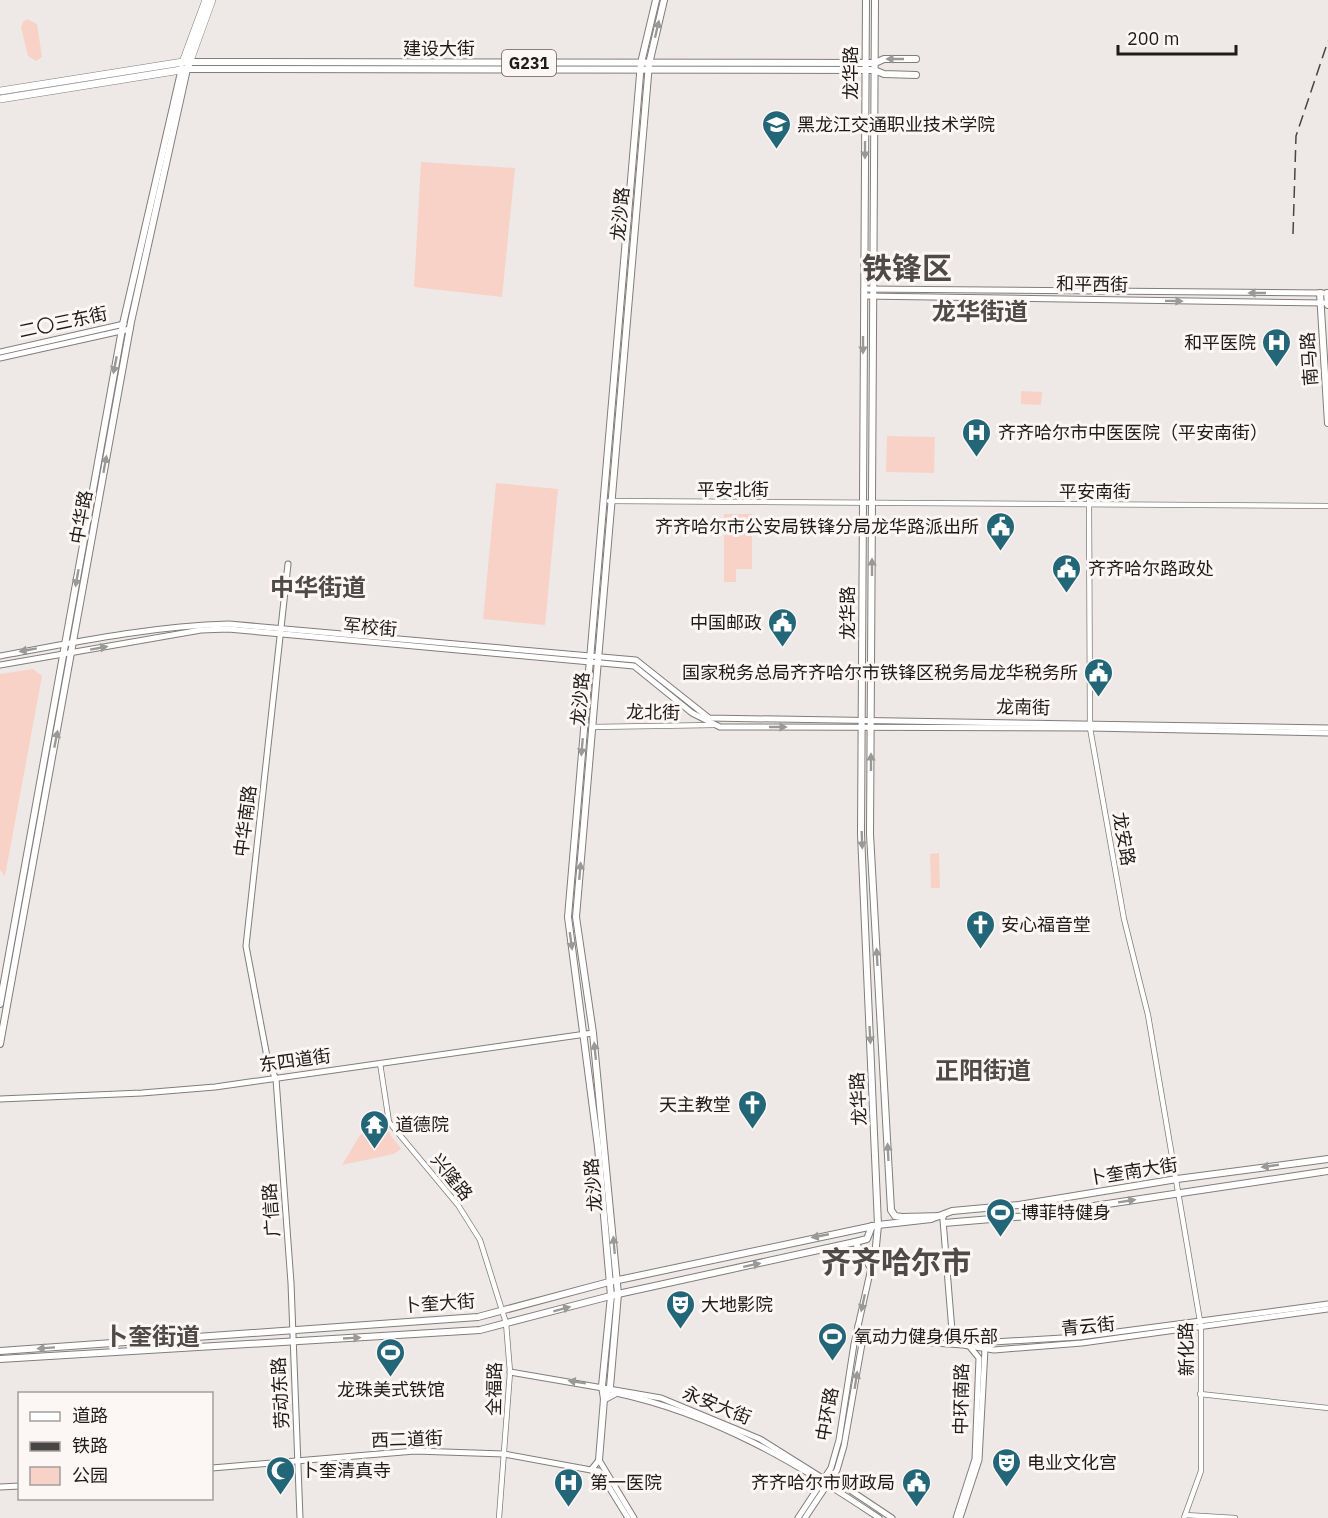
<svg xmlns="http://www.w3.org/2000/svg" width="1328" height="1518" font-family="'IBM Plex Sans','Noto Sans SC',sans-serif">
  <rect width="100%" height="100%" fill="#eee9e7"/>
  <g fill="#f8d2c6">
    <path d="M27 19 37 24 42 57 36 61 28 56 21 27 23 22Z"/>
    <path d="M421 162 515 168 502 297 414 287Z"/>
    <path d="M1021 391 1042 392 1041 405 1021 404Z"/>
    <path d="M887 436 935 437 934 473 886 472Z"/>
    <path d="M496 483 558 489 545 625 483 619Z"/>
    <path d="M724 514H752V569H736V582H724Z"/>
    <path d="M33 669 42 676 5 876 0 870V674Z"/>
    <path d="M939 853 940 888H931L930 854Z"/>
    <path d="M380 1126 383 1132 388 1131 401 1149 394 1154 342 1165 360 1135Z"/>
  </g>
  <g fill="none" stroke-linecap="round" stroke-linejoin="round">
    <defs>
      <g id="tertiary">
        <path d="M1089 500 1090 728 1124 919 1148 1015 1201 1327V1471L1184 1518"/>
        <path d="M609 501 1328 506"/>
        <path d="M592 727 714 725"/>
        <path d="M380 1063 389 1122 458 1205 480 1240 506 1323 510 1372 499 1518"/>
        <path d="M1200 1394 1328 1408"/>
        <path d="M1185 1515 1235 1518"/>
      </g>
      <g id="secondary">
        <path d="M864 289 1323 293"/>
        <path d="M864 296 1324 303"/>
        <path d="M0 352 124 324"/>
        <path d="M0 358 130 329"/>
        <path d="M288 564 246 946 268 1062 276 1079 291 1283 300 1518"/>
        <path d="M0 656C75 642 152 626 229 624L636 660 709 718 1328 728"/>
        <path d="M0 665 201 630 228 629 634 666 692 713 720 727 1090 728 1328 733"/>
        <path d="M0 1099 142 1093 215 1087 593 1033"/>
        <path d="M943 1220 952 1331 964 1340"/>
        <path d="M858 1326 863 1338 963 1345 994 1350 1082 1343 1328 1309"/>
        <path d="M964 1339 993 1342 1079 1337 1328 1304"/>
        <path d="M510 1372 661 1398 760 1439 824 1479 832 1478 892 1518"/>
        <path d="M616 1393C714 1414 797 1463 879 1518"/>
        <path d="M212 1468 415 1451 504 1454 591 1470 599 1460 634 1518"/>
        <path d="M591 1470 599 1471 628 1518"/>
        <path d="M0 1487 20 1486"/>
        <path d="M798 1518 831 1468 839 1440 854 1344 876 1246"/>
        <path d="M805 1518 837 1470 844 1446 863 1338"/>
        <path d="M956 1518 975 1459 979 1358 970 1347"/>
        <path d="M960 1518 979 1460 985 1349"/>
      </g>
      <g id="primary">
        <path d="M875 0 870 834 891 1210 895 1216 902 1217 943 1216"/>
        <path d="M187 62 875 63 884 59H916"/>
        <path d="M1320 293 1328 423"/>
        <path d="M1327 293 1328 305"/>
        <path d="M0 1004 123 324 182 68"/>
        <path d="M0 1044 131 322 187 69 874 70 884 74 916 75"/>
        <path d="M944 1223 1027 1216 1328 1171"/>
        <path d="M855 1242 867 1239 872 1226"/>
        <path d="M876 1246 878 1225 931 1219 952 1211 1019 1205 1177 1179 1328 1159"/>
        <path d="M0 1351 478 1317 609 1282 878 1225 861 834 866 0"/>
        <path d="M0 1359 480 1330 618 1294 855 1242 871 1268"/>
        <path d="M604 1399 610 1387 618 1294 593 1033 576 917 649 64 664 0"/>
        <path d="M605 1399 616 1393"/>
        <path d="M599 1460 604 1399 602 1386 611 1296 598 1147 568 917 641 63 656 0"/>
      </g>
      <g id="trunk">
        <path d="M0 91 183 62 206 0"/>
        <path d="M0 99 187 69 212 0"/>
      </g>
    </defs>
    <use href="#tertiary" stroke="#817d7b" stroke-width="6"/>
    <use href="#secondary" stroke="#817d7b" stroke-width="7"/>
    <use href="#primary" stroke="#817d7b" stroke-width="8"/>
    <use href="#trunk" stroke="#817d7b" stroke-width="8"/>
    <use href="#tertiary" stroke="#fff" stroke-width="4.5"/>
    <use href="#secondary" stroke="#fff" stroke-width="5"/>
    <use href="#primary" stroke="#fff" stroke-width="6"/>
    <use href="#trunk" stroke="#fff" stroke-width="7"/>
    <path stroke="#484645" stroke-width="1.5" stroke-dasharray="12 6" stroke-linecap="butt" d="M1293 234 1296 136 1328 41"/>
  </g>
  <defs><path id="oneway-solid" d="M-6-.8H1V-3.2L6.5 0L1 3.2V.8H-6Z" transform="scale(1.5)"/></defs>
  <g fill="#999998">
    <use href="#oneway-solid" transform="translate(657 29) rotate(-77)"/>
    <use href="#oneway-solid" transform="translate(895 59) rotate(180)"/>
    <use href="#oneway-solid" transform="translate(865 150) rotate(90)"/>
    <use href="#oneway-solid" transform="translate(1257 293) rotate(-180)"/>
    <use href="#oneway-solid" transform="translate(1174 301) rotate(1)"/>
    <use href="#oneway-solid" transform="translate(863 345) rotate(90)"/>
    <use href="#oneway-solid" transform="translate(115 365) rotate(101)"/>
    <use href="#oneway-solid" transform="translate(105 464) rotate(-80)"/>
    <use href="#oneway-solid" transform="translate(872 567) rotate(-90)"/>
    <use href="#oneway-solid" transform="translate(77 578) rotate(100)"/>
    <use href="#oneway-solid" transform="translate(99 648) rotate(-10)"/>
    <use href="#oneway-solid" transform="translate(28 650) rotate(170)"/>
    <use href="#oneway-solid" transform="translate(778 727)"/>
    <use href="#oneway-solid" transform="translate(56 739) rotate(-79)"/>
    <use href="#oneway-solid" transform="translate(582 747) rotate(95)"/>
    <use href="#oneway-solid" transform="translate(871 762) rotate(-90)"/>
    <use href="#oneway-solid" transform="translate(862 840) rotate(88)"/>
    <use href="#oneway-solid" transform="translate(580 871) rotate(-85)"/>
    <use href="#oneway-solid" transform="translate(571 941) rotate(82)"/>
    <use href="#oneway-solid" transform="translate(877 957) rotate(-93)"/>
    <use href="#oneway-solid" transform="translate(870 1035) rotate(87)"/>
    <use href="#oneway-solid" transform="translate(595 1051) rotate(-96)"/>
    <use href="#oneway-solid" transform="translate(888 1152) rotate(-93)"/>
    <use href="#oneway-solid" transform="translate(1270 1166) rotate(172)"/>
    <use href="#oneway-solid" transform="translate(1127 1201) rotate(-9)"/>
    <use href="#oneway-solid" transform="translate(820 1236) rotate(169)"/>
    <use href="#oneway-solid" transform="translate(614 1245) rotate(-95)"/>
    <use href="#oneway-solid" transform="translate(752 1265) rotate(-12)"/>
    <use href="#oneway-solid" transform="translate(863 1303) rotate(102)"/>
    <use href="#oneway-solid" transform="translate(562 1309) rotate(-15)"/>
    <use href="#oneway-solid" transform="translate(352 1338) rotate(-3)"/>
    <use href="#oneway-solid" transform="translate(46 1348) rotate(176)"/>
    <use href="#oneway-solid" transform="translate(856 1380) rotate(-81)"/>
    <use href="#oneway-solid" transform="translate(577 1382) rotate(-171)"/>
  </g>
  <defs>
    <symbol id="university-pin" viewBox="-11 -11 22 30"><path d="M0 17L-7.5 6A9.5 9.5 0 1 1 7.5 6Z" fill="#226678" stroke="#fcf6f5"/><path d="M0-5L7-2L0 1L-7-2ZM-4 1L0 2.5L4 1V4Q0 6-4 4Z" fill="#fff"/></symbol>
    <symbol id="hospital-pin" viewBox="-11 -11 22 30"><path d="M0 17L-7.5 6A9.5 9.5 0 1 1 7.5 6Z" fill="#226678" stroke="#fcf6f5"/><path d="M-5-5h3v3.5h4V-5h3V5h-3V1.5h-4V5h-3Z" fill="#fff"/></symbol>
    <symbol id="civic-pin" viewBox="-11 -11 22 30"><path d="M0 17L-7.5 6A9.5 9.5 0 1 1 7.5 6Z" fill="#226678" stroke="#fcf6f5"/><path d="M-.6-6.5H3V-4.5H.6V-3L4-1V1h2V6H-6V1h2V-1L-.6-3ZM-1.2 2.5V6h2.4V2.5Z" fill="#fff"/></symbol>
    <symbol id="church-pin" viewBox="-11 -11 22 30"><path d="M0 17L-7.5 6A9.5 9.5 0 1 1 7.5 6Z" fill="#226678" stroke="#fcf6f5"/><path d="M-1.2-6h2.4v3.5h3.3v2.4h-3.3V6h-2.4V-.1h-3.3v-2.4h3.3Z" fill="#fff"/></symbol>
    <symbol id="temple-pin" viewBox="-11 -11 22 30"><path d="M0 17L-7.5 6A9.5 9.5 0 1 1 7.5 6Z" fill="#226678" stroke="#fcf6f5"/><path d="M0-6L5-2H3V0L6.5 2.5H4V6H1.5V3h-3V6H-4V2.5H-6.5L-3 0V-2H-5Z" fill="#fff"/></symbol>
    <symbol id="stadium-pin" viewBox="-11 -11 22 30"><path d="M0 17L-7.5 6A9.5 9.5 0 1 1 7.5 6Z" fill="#226678" stroke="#fcf6f5"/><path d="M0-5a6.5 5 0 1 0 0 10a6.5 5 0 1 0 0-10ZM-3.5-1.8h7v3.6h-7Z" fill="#fff"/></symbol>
    <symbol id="theatre-pin" viewBox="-11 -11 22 30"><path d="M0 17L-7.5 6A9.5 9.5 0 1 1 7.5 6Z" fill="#226678" stroke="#fcf6f5"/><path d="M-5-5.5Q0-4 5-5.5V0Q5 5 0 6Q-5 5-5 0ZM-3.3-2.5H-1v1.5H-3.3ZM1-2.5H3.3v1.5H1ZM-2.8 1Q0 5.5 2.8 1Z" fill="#fff"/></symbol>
    <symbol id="mosque-pin" viewBox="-11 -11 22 30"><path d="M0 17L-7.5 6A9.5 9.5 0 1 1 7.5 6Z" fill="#226678" stroke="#fcf6f5"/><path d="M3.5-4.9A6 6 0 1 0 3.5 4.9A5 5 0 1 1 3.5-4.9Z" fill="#fff"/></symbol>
  </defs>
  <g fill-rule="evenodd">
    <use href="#university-pin" x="760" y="108" width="33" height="45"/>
    <use href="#hospital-pin" x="1260" y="326" width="33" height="45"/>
    <use href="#hospital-pin" x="960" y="416" width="33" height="45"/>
    <use href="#civic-pin" x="984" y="510" width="33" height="45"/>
    <use href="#civic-pin" x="1050" y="552" width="33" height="45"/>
    <use href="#civic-pin" x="766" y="606" width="33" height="45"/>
    <use href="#civic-pin" x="1082" y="656" width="33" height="45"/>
    <use href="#church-pin" x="964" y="908" width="33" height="45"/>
    <use href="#church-pin" x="736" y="1088" width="33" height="45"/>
    <use href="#temple-pin" x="358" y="1108" width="33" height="45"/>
    <use href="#stadium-pin" x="984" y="1196" width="33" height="45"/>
    <use href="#theatre-pin" x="664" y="1288" width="33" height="45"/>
    <use href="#stadium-pin" x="816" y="1320" width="33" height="45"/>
    <use href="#stadium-pin" x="374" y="1336" width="33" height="45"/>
    <use href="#theatre-pin" x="990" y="1446" width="33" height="45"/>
    <use href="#mosque-pin" x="264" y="1454" width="33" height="45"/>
    <use href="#hospital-pin" x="552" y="1466" width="33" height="45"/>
    <use href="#civic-pin" x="900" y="1466" width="33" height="45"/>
  </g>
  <g text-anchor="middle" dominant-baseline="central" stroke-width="6" stroke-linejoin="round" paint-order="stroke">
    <rect fill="#fcf6f5" stroke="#605d5c" stroke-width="1.5" x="502" y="50" width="54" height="26" rx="4.5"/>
    <g font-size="16" font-weight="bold" fill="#1d1c1b">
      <text x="529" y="63">G231</text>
    </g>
    <g font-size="18" fill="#1d1c1b" stroke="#fcf6f5">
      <text x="439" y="48">建设大街</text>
      <text transform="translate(850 73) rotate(-90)">龙华路</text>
      <text transform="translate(620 214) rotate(-85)">龙沙路</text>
      <text transform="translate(1092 284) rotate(1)">和平西街</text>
      <text transform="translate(63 322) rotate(-12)">二〇三东街</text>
      <text transform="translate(1309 359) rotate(-94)">南马路</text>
      <text x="733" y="489">平安北街</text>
      <text x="1095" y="491">平安南街</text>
      <text transform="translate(81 517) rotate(-80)">中华路</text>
      <text transform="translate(847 613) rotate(-90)">龙华路</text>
      <text transform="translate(370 627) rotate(5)">军校街</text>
      <text transform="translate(580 699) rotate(-85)">龙沙路</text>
      <text transform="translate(1023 707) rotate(1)">龙南街</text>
      <text transform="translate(653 712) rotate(1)">龙北街</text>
      <text transform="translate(245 821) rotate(-83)">中华南路</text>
      <text transform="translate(1124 839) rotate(80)">龙安路</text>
      <text transform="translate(295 1060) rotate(-8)">东四道街</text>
      <text transform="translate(858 1099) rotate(-93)">龙华路</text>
      <text transform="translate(1133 1171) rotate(-9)">卜奎南大街</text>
      <text transform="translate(452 1177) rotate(51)">兴隆路</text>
      <text transform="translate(593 1185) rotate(-95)">龙沙路</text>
      <text transform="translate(271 1210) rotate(-94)">广信路</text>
      <text transform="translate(439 1303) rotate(-4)">卜奎大街</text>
      <text transform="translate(1088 1326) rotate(-6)">青云街</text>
      <text transform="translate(1186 1349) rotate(-91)">新化路</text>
      <text transform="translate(494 1389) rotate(-89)">全福路</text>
      <text transform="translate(280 1393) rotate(-93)">劳动东路</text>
      <text transform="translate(961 1399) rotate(-89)">中环南路</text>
      <text transform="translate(717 1405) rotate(22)">永安大街</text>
      <text transform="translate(827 1414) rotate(-80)">中环路</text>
      <text transform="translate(407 1439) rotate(-2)">西二道街</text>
    </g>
    <g font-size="18" fill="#1d1c1b" stroke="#fcf6f5" text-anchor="start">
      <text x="797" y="124">黑龙江交通职业技术学院</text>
      <text x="1256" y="342" text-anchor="end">和平医院</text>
      <text x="998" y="432">齐齐哈尔市中医医院（平安南街）</text>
      <text x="979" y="526" text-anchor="end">齐齐哈尔市公安局铁锋分局龙华路派出所</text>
      <text x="1088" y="568">齐齐哈尔路政处</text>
      <text x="762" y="622" text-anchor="end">中国邮政</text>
      <text x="1078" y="672" text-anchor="end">国家税务总局齐齐哈尔市铁锋区税务局龙华税务所</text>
      <text x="1001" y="924">安心福音堂</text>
      <text x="731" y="1104" text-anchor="end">天主教堂</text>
      <text x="395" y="1124">道德院</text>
      <text x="1021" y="1212">博菲特健身</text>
      <text x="701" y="1304">大地影院</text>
      <text x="854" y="1336">氧动力健身俱乐部</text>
      <text x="391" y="1389" text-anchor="middle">龙珠美式铁馆</text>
      <text x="1027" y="1462">电业文化宫</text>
      <text x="301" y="1470">卜奎清真寺</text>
      <text x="590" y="1482">第一医院</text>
      <text x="895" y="1482" text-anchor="end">齐齐哈尔市财政局</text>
    </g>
    <g font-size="24" font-weight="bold" fill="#4e4a48" stroke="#fcf6f5">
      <text x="980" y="311">龙华街道</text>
      <text x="318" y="587">中华街道</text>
      <text x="983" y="1070">正阳街道</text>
      <text x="152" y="1336">卜奎街道</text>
    </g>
    <g font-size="30" font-weight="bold" fill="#4e4a48" stroke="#fcf6f5">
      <text x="907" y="267">铁锋区</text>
      <text x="896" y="1261">齐齐哈尔市</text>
    </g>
  </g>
  <rect x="18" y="1392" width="195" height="108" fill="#fcf6f5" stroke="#a39f9e" stroke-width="1.5"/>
  <rect x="30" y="1412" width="30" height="9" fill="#ffffff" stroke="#a39f9e" stroke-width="1.5"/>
  <text x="72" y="1422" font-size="18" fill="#1d1c1b">道路</text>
  <rect x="30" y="1442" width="30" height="9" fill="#484645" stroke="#a39f9e" stroke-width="1.5"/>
  <text x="72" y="1452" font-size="18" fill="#1d1c1b">铁路</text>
  <rect x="30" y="1467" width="30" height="18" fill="#f8d2c6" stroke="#a39f9e" stroke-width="1.5"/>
  <text x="72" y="1482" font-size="18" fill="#1d1c1b">公园</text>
  <path d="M1118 45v9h118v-9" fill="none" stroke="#1d1c1b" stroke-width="3"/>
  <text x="1127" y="45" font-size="18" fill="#1d1c1b" stroke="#fcf6f5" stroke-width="4.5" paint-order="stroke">200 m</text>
</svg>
